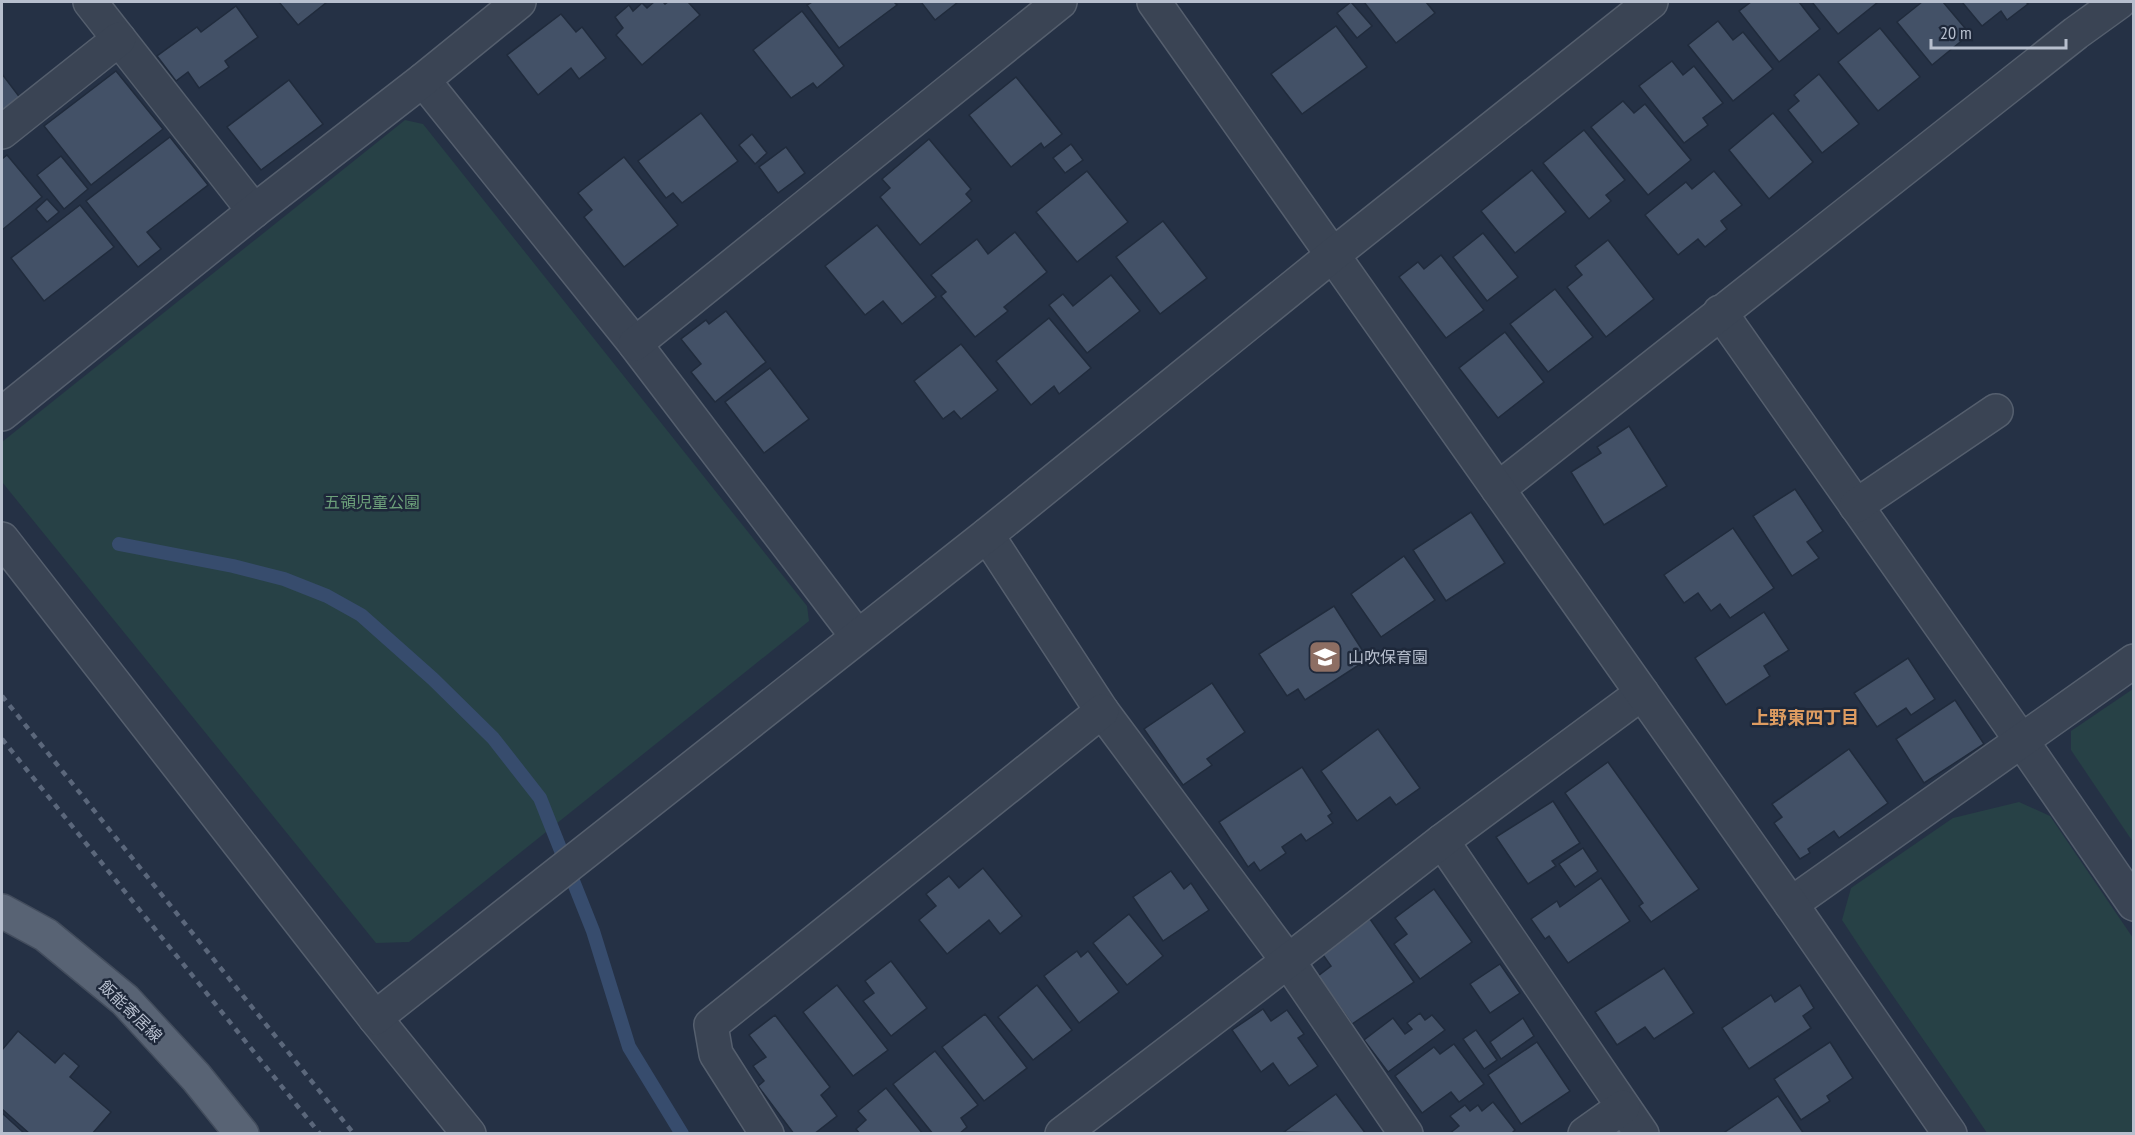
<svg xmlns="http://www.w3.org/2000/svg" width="2135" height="1135" font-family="'PT Sans Narrow','Noto Sans JP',sans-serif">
  <rect width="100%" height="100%" fill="#253145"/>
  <g fill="#274146">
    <path d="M405 120 423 124 807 606 809 621 409 942 376 943 2 482V442Z"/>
    <path d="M2133 689V842L2071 750V731Z"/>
    <path d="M2019 802 2050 816 2133 938V1133H1987C1940 1062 1889 992 1842 920L1851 888 1953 818Z"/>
  </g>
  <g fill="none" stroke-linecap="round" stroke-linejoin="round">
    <path stroke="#374c6d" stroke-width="14" d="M119 544 233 566 284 579 327 596 361 615 433 679 493 738 540 798 593 931 629 1047 682 1134"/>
  </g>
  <g fill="#435167" stroke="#202b3c" stroke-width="1.5">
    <path d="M279 2H327L298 25Z"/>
    <path d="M654 2H663L665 4 668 2H688L700 15 642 65 616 35 623 28 615 17 629 5 633 11 642 3 647 8Z"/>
    <path d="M812 2H894L897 5 839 48 807 5Z"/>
    <path d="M921 2H958L935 20Z"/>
    <path d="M1351 2 1372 26 1357 38 1337 13Z"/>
    <path d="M1364 2H1426L1435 13 1396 43Z"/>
    <path d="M1751 2H1799L1820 29 1779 62 1739 11Z"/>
    <path d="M1812 2H1878L1838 34Z"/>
    <path d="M1922 2H1943L1970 34 1932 65 1897 22Z"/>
    <path d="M1962 2H2026L2028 4 2007 20 2001 11 1982 26Z"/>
    <path d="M236 6 258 37 225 61 229 67 199 88 188 72 176 81 157 56 197 27 201 32Z"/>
    <path d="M802 11 844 66 817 88 813 83 791 98 753 50Z"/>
    <path d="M561 14 576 32 582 27 606 58 579 79 571 68 538 95 507 55Z"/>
    <path d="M1718 21 1733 40 1743 32 1773 69 1733 101 1688 45Z"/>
    <path d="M1336 26 1367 67 1302 114 1271 74Z"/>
    <path d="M1880 28 1920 77 1878 111 1838 62Z"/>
    <path d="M1672 61 1683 75 1694 66 1723 103 1703 118 1708 125 1684 143 1639 86Z"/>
    <path d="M116 71 163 129 91 185 44 126Z"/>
    <path d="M2 74 21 99 3 113 2 110Z"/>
    <path d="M1819 74 1859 124 1822 153 1788 110 1799 101 1794 95Z"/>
    <path d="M1016 77 1062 134 1044 148 1041 143 1011 167 969 115Z"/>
    <path d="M289 80 323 124 261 170 227 127Z"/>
    <path d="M1623 101 1634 113 1645 104 1691 160 1648 195 1591 127Z"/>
    <path d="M701 113 738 161 682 203 673 193 666 198 638 161Z"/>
    <path d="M1773 113 1813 162 1769 199 1729 150Z"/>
    <path d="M1584 130 1625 180 1606 195 1611 201 1589 219 1543 163Z"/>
    <path d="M752 134 767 153 755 164 739 145Z"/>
    <path d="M170 137 208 185 147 232 161 249 138 267 86 201Z"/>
    <path d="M929 139 971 189 966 194 972 201 920 245 880 197 890 188 882 179Z"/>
    <path d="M1071 144 1083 160 1065 173 1053 158Z"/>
    <path d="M786 147 805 173 778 193 759 167Z"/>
    <path d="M7 155 42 197 2 230V159Z"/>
    <path d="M61 156 88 189 64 209 37 175Z"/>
    <path d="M624 157 678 225 624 267 584 217 592 210 578 193Z"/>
    <path d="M1532 170 1566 212 1515 253 1481 211Z"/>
    <path d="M1087 171 1128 222 1077 262 1036 212Z"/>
    <path d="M1714 171 1742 205 1721 221 1727 229 1705 247 1698 239 1678 255 1645 215 1686 182 1692 189Z"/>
    <path d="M47 199 59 212 47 222 36 209Z"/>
    <path d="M80 205 114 247 44 301 11 258Z"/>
    <path d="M1163 221 1207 278 1160 314 1116 257Z"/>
    <path d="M877 225 936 297 902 324 883 301 865 315 825 266Z"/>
    <path d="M1015 232 1047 272 1004 307 1008 311 975 337 941 296 946 292 931 275 977 239 988 254Z"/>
    <path d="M1483 233 1518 277 1487 301 1453 257Z"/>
    <path d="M1608 240 1654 299 1606 337 1567 287 1582 275 1575 266Z"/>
    <path d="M1441 255 1484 310 1446 338 1399 277 1418 262 1424 269Z"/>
    <path d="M1111 275 1140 311 1087 353 1049 305 1063 294 1073 306Z"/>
    <path d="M1555 289 1593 337 1548 372 1510 324Z"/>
    <path d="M726 311 766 362 715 402 691 372 701 364 681 339 706 320 709 324Z"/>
    <path d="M1049 318 1091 368 1059 394 1054 386 1031 405 996 361Z"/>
    <path d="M1505 332 1544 382 1498 418 1459 368Z"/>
    <path d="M961 344 998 390 961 419 954 411 943 419 914 381Z"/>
    <path d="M770 368 809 419 764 453 725 402Z"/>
    <path d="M1629 426 1667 486 1604 525 1571 472 1601 453 1597 447Z"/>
    <path d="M1795 489 1823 531 1807 542 1819 558 1792 576 1753 516Z"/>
    <path d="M1471 512 1505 563 1446 601 1413 550Z"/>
    <path d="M1733 528 1774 588 1730 618 1720 604 1711 611 1698 593 1684 603 1664 575Z"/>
    <path d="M1404 556 1435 600 1381 637 1351 594Z"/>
    <path d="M1334 606 1368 659 1305 700 1298 689 1287 696 1259 654Z"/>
    <path d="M1764 612 1789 650 1764 666 1770 676 1726 705 1695 658Z"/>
    <path d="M1908 658 1935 699 1911 715 1906 708 1877 727 1854 693Z"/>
    <path d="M1212 683 1245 732 1207 759 1212 765 1183 785 1144 729Z"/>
    <path d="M1955 700 1984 744 1924 783 1896 739Z"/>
    <path d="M1378 729 1420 788 1396 805 1390 797 1357 821 1321 771Z"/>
    <path d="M1849 749 1888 803 1839 838 1834 831 1808 849 1810 853 1800 859 1774 823 1782 817 1772 804Z"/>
    <path d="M1608 762 1699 889 1651 922 1639 906 1643 903 1565 793Z"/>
    <path d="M1302 767 1332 813 1328 816 1333 823 1306 841 1301 834 1282 847 1286 853 1260 871 1254 862 1248 867 1219 822Z"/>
    <path d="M1553 801 1580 843 1552 861 1556 866 1528 884 1496 837Z"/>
    <path d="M1583 848 1598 871 1575 887 1559 864Z"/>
    <path d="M983 868 1022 916 1000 934 989 920 947 954 919 920 936 906 926 894 949 876 959 888Z"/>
    <path d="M1171 871 1184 889 1191 883 1209 910 1163 941 1133 897Z"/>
    <path d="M1601 878 1630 921 1568 963 1549 936 1545 939 1531 919 1557 901 1560 907Z"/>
    <path d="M1434 889 1472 942 1420 979 1394 944 1407 934 1395 918Z"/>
    <path d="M1129 914 1163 956 1127 985 1093 943Z"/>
    <path d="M1370 919 1414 982 1352 1024 1318 976 1331 966 1321 952Z"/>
    <path d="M1077 951 1081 957 1088 951 1119 992 1079 1023 1044 976Z"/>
    <path d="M891 961 927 1008 891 1036 863 1001 874 993 865 981Z"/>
    <path d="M1500 964 1520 993 1490 1013 1470 984Z"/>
    <path d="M1664 968 1694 1013 1654 1039 1645 1027 1617 1045 1595 1012Z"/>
    <path d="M837 985 888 1050 853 1076 803 1012Z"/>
    <path d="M1037 985 1072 1030 1033 1060 998 1017Z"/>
    <path d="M1800 985 1814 1008 1803 1016 1811 1028 1749 1069 1722 1028 1771 995 1775 1002Z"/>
    <path d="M1263 1009 1271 1021 1287 1010 1304 1034 1298 1038 1318 1066 1289 1086 1273 1063 1261 1072 1232 1030Z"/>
    <path d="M1420 1013 1425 1020 1432 1015 1445 1030 1388 1072 1364 1040 1393 1018 1405 1034 1412 1029 1407 1023Z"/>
    <path d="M985 1014 1027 1068 984 1101 942 1047Z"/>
    <path d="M775 1015 830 1087 821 1095 837 1116 814 1134H794L758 1086 764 1081 753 1066 766 1057 749 1035Z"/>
    <path d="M1523 1018 1534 1036 1501 1059 1490 1042Z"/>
    <path d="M1476 1030 1497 1060 1484 1069 1463 1039Z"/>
    <path d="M18 1031 55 1063 64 1053 79 1066 70 1077 111 1112 92 1134H30L2 1109V1050Z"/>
    <path d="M1537 1042 1570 1091 1521 1124 1488 1075Z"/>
    <path d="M1830 1042 1853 1078 1827 1096 1830 1101 1801 1120 1774 1079Z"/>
    <path d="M1454 1044 1484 1084 1459 1102 1451 1092 1422 1113 1395 1076 1434 1047 1440 1054Z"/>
    <path d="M935 1051 978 1105 961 1118 967 1127 959 1134H933L893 1084Z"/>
    <path d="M886 1088 923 1134H860L856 1129 866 1120 858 1111Z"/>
    <path d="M1336 1094 1366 1134 1284 1132Z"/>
    <path d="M1778 1096 1804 1134H1726L1725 1132Z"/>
    <path d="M1493 1102 1515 1130 1511 1134H1449L1459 1126 1450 1116 1465 1105 1470 1111 1478 1105 1482 1111Z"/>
    <path d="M2 1113 25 1134H2Z"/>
  </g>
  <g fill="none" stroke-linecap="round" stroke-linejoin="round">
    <defs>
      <g id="minor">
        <path d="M90 2 254 211"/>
        <path d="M423 80 635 344 857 636"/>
        <path d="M2 132 119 39"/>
        <path d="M1720 312 2021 740 2134 904"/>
        <path d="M635 344 1060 2"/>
        <path d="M2 414 254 211 423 80 519 2"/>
        <path d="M1498 489 2076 33 2119 2"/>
        <path d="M1856 506 1996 411"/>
        <path d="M987 535 1102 711 1288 961 1406 1134"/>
        <path d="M1442 841 1642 1134"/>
        <path d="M1791 904 2134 661"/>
        <path d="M375 1018 469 1134"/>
        <path d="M767 1134 716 1054 711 1025 1102 711"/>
        <path d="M1062 1134 1288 961 1442 841 1642 693"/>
        <path d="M1585 1134 1623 1107"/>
      </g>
      <g id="tertiary">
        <path d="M1154 2 1791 904 1950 1134"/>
        <path d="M2 539 375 1018 987 535 1334 254 1651 2"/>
      </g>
      <path id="primary" d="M2 911 46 935 125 1000 196 1077 242 1134"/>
    </defs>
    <use href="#minor" stroke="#555f6e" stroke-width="36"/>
    <use href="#tertiary" stroke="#555f6e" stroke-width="36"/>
    <use href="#primary" stroke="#434d5d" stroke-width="36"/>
    <use href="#minor" stroke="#3a4454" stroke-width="33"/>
    <use href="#tertiary" stroke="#3a4454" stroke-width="33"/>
    <use href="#primary" stroke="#586374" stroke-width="33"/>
    <g stroke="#5b677b" stroke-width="4.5" stroke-dasharray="6 6" stroke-linecap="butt">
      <path d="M2 696 354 1134"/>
      <path d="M2 739 320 1134"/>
    </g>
  </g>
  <defs>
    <symbol id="school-square" viewBox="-11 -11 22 22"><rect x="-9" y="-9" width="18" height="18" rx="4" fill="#8d6e63" stroke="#1e283a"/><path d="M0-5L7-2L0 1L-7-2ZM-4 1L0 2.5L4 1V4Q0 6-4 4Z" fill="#fff"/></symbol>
  </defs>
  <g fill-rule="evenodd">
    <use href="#school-square" x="1306" y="638" width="38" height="38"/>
  </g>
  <g text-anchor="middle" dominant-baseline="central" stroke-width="5" stroke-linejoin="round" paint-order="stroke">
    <g font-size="16" fill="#6ca07a" stroke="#1e283a">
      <text x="372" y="502">五領児童公園</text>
    </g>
    <g font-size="16" fill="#b7bfce" stroke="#1e283a" text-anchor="start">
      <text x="1348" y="657">山吹保育園</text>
    </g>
    <g font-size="16" fill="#b7bfce" stroke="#1e283a">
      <text transform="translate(131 1011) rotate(44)">飯能寄居線</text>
    </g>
    <g font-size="18" font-weight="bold" fill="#de9c61" stroke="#1e283a">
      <text x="1805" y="717">上野東四丁目</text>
    </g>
  </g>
  <rect width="2135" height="1135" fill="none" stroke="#b7bfce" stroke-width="6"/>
  <path d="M1931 39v9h135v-9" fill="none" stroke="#b7bfce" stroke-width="3"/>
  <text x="1940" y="39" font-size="18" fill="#b7bfce" stroke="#1e283a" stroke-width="4.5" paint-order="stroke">20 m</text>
</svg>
